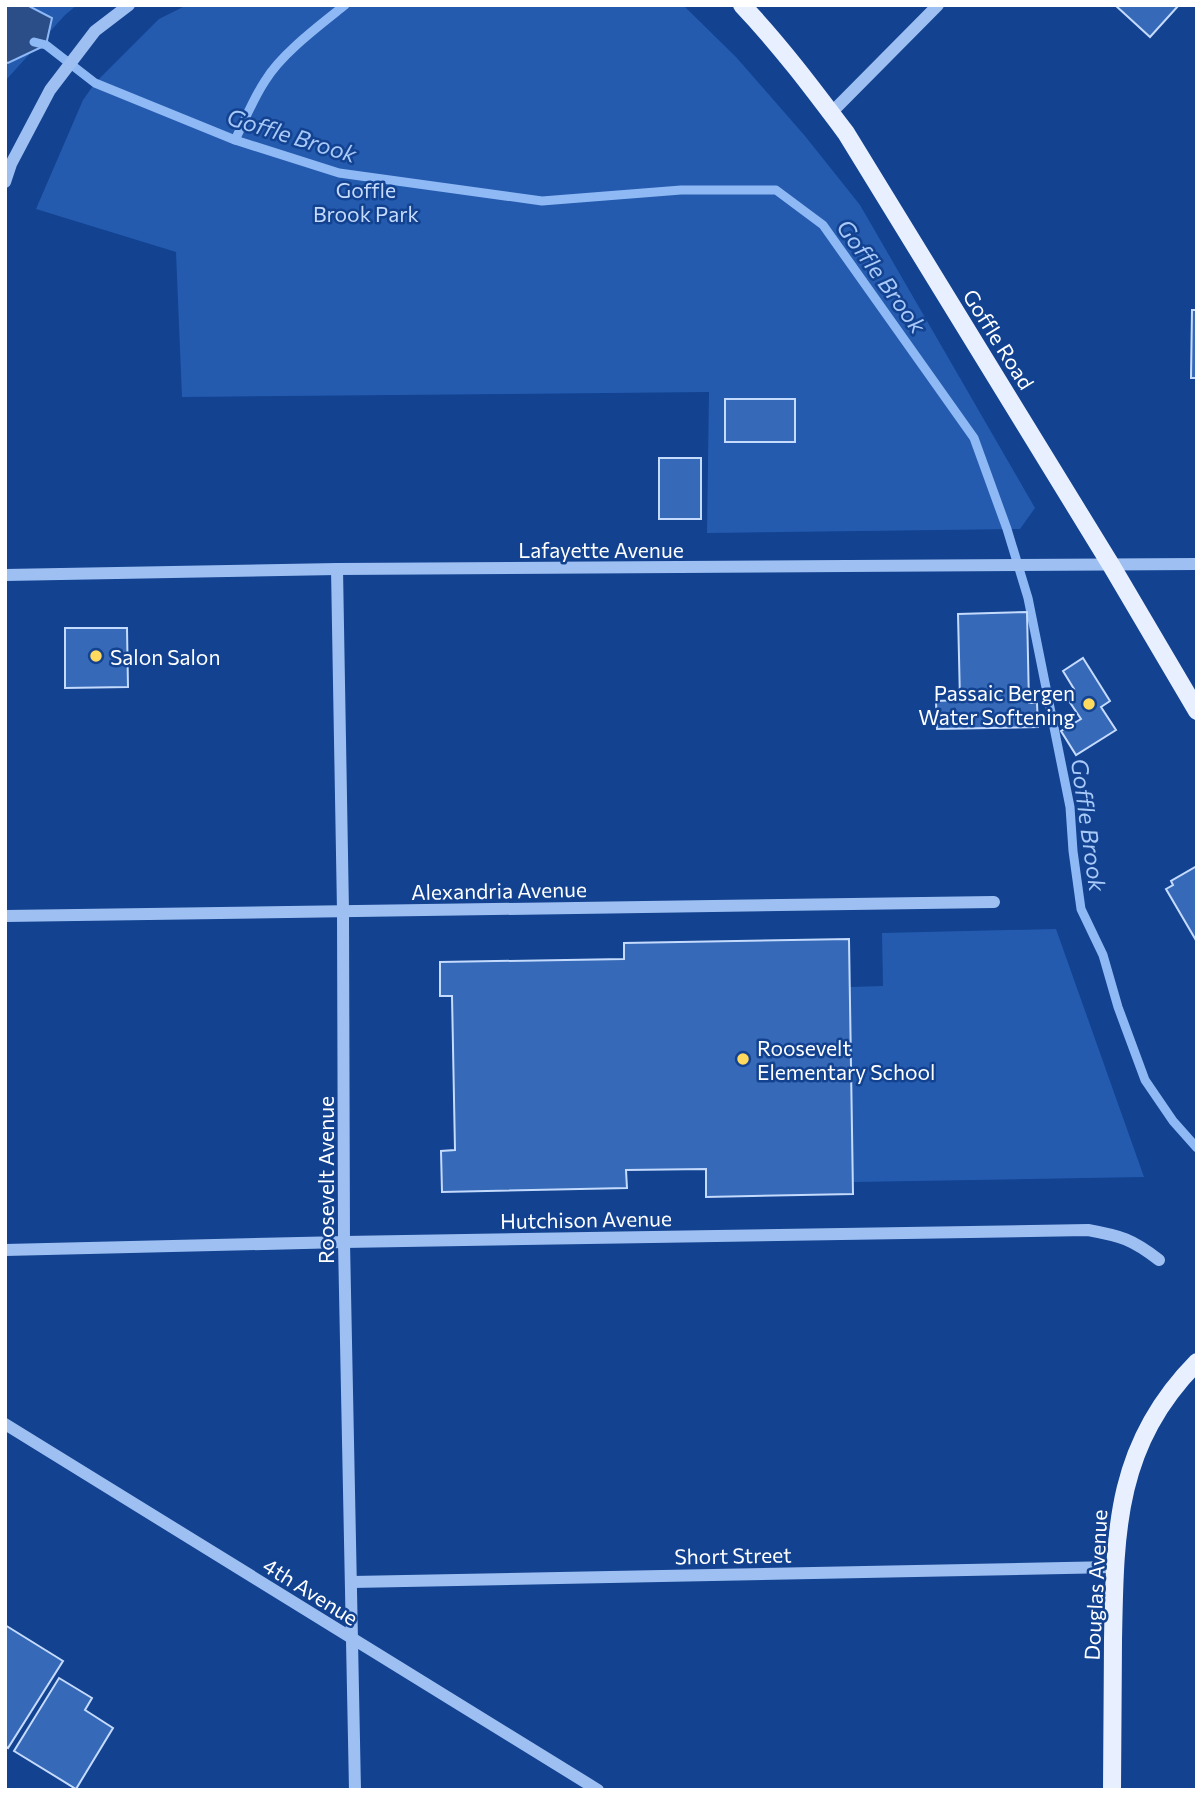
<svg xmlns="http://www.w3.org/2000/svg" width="1202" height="1795" font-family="Commissioner,sans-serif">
  <rect width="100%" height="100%" fill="#124290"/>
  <g fill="#245baf">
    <path d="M5 5H77L65 15 5 81Z"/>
    <path d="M187 5H683L736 57 805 136 860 205 1035 508 1020 529 707 533 709 392 182 397 176 252 36 209 83 100 95 83 159 19Z"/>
    <path d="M1056 929 1144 1177 853 1182 850 987 883 986 882 933Z"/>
  </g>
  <path fill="#2b4e88" stroke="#8fb9f5" stroke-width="2" d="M5 5H27L52 18 46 45 8 63 5 62Z"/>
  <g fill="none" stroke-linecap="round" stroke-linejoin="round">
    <g stroke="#8fb9f5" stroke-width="9">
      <path d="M34 42 46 45 95 83 235 140 339 173 542 201 681 190H776L823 225 974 438 1007 529 1028 598 1070 807 1073 851 1081 909 1103 955 1118 1007 1145 1080 1173 1121 1197 1148"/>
      <path d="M235 140C245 120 253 99 265 81 281 54 320 25 345 5"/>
    </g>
  </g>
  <g fill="#3669b7" stroke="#c5dbfd" stroke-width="2">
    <path d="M1115 5H1179L1150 37Z"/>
    <path d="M1192 310H1197V378H1191Z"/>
    <rect x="725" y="399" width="70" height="43"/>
    <rect x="659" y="458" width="42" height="61"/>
    <path d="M1027 612 1029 703H1037L1038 727 937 729 936 701 960 700 958 614Z"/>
    <path d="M65 628H127L128 687 65 688Z"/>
    <path d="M1083 658 1110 701 1101 707 1116 730 1076 755 1061 731 1081 719 1065 695 1074 689 1063 671Z"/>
    <path d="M1197 866V942L1166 889 1173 885 1171 881Z"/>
    <path d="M849 939 853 1194 706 1197V1169L626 1170 627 1188 442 1192 441 1151 455 1150 452 996H440V962L624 959V943Z"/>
    <path d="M5 1625 63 1661 8 1748 5 1746Z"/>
    <path d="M59 1678 92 1698 85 1710 113 1728 76 1789 14 1751Z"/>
  </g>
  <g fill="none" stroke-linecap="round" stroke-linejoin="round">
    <g stroke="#9ebff2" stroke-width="12">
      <path d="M831 113 938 5"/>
      <path d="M5 182 11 164 50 90 95 31 129 5"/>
      <path d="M337 569 343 911 344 1242 355 1790"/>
      <path d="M5 575 337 569 1197 564"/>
      <path d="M5 916 994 902"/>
      <path d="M5 1250 344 1242 1088 1230C1121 1236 1132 1239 1159 1260"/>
      <path d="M5 1424 598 1790"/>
      <path d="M352 1582 1114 1567"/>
    </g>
    <g stroke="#e8f0ff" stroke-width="18">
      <path d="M742 5C780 45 813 89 846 133L1111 565 1197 711"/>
      <path d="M1112 1790C1112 1740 1113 1690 1113 1640 1115 1531 1115 1445 1197 1362"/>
    </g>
  </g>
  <g fill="#ffda5e" stroke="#124290" stroke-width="2.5">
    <circle cx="96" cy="656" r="7"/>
    <circle cx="1089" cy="704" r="7"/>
    <circle cx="743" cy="1059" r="7"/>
  </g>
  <g text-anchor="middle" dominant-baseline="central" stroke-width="5" stroke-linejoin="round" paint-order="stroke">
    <g font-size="21" fill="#c5dbfd" stroke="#124290">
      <text x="366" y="189">Goffle<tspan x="366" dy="24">Brook Park</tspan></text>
    </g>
    <g font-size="21" fill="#fff" stroke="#124290">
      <text transform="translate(999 339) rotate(58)">Goffle Road</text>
      <text x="601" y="549">Lafayette Avenue</text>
      <text transform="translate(499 890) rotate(-1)">Alexandria Avenue</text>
      <text transform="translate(325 1180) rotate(-90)">Roosevelt Avenue</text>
      <text transform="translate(586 1219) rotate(-1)">Hutchison Avenue</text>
      <text transform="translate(733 1555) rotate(-1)">Short Street</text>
      <text transform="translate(1095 1585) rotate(-87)">Douglas Avenue</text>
      <text transform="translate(311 1591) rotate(32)">4th Avenue</text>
    </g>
    <g font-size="21" fill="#fff" stroke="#124290" text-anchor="start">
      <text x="110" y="656">Salon Salon</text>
      <text x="1075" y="692" text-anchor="end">Passaic Bergen<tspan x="1075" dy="24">Water Softening</tspan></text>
      <text x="757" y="1047">Roosevelt<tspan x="757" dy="24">Elementary School</tspan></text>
    </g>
    <g font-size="23" font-style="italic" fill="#a9c9f9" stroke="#124290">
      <text transform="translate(292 135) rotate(17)">Goffle Brook</text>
      <text transform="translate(882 276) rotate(54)">Goffle Brook</text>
      <text transform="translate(1089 825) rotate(82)">Goffle Brook</text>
    </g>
  </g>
  <rect width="1202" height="1795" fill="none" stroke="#ffffff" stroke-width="14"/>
</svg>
